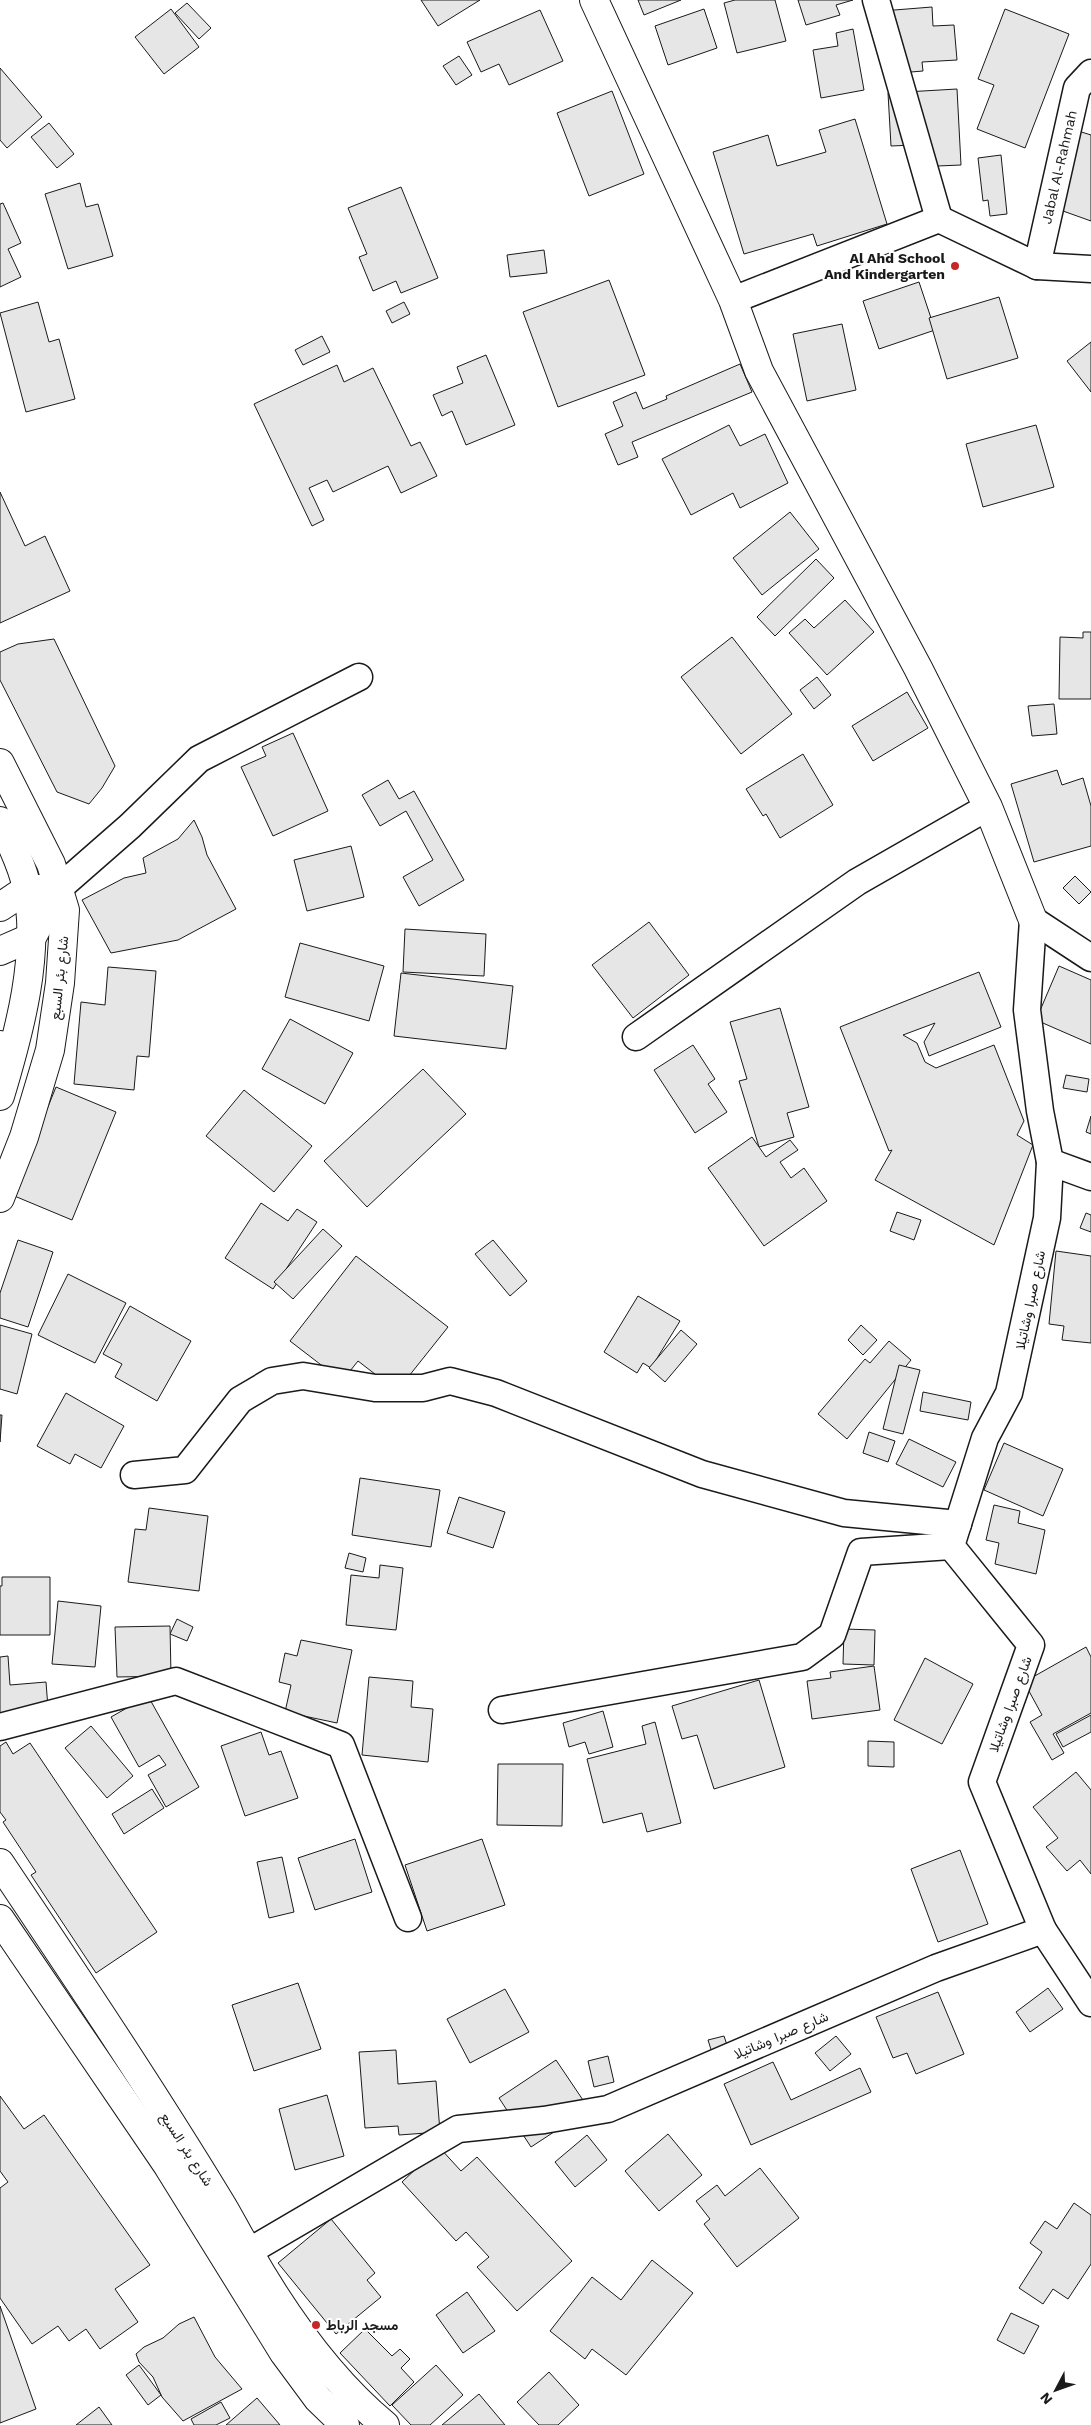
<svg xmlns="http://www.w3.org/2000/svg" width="1091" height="2425" font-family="'Work Sans',Vazirmatn,sans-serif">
  <rect width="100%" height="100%" fill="#fff"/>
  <g fill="#e6e6e6" stroke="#1a1a1a">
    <path d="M421 0H480L438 26Z"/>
    <path d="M638 0H681L644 15Z"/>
    <path d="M735 0H775L786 41 737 53 724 3Z"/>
    <path d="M798 0H853L836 5 840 15 806 25Z"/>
    <path d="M187 3 211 28 199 39 175 13Z"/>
    <path d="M932 7 933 26 954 25 957 60 922 62 923 71 887 74 882 11Z"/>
    <path d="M171 9 199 47 164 74 135 37Z"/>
    <path d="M704 9 717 48 668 65 655 26Z"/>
    <path d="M1005 9 1069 34 1025 148 977 129 994 85 978 79Z"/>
    <path d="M540 10 563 61 509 85 499 64 481 72 467 42Z"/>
    <path d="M853 29 864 90 821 98 813 50 838 46 836 33Z"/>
    <path d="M459 56 472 75 456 85 443 66Z"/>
    <path d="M0 68 42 117 7 148 0 140Z"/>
    <path d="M957 89 961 165 914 167 913 145 891 146 888 93Z"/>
    <path d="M612 91 644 174 589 196 557 113Z"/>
    <path d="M855 119 887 224 817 246 813 234 744 254 713 152 768 135 777 166 826 152 819 130Z"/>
    <path d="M49 123 74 154 57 168 31 137Z"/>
    <path d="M1075 130 1091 135V221L1049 206Z"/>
    <path d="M1001 155 1007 214 990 216 988 200 983 201 978 158Z"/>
    <path d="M80 183 86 207 98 204 113 256 68 269 45 194Z"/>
    <path d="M401 187 438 278 401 293 396 281 373 291 359 257 367 254 348 208Z"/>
    <path d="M3 203 21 243 8 249 21 277 0 287V204Z"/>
    <path d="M544 250 547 273 510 277 507 255Z"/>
    <path d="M609 280 645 375 558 407 523 312Z"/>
    <path d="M919 282 935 330 879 349 863 301Z"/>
    <path d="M999 297 1018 358 947 379 929 318Z"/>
    <path d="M38 302 49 342 59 339 75 399 26 412 0 313Z"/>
    <path d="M404 302 410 314 392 323 386 311Z"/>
    <path d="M842 324 856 390 807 401 793 334Z"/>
    <path d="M322 336 330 352 303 365 295 350Z"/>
    <path d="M1091 342V392L1067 361Z"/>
    <path d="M486 355 515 425 466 445 452 411 442 416 433 395 463 383 457 367Z"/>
    <path d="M740 364 752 392 632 442 638 457 618 465 605 434 623 426 613 402 636 392 643 409 667 399 666 396Z"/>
    <path d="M337 365 344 382 373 368 411 446 420 442 437 476 401 493 388 466 333 492 327 480 309 488 324 520 312 526 254 404Z"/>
    <path d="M729 425 740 446 765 434 788 483 740 508 733 493 691 515 662 459Z"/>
    <path d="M1036 425 1054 487 983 507 966 444Z"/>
    <path d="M0 492 25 546 45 536 70 591 0 623Z"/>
    <path d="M790 512 819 549 762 595 733 558Z"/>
    <path d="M816 559 834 578 775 636 757 617Z"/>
    <path d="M845 600 874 632 827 675 789 633 805 619 814 628Z"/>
    <path d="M1083 632H1091V699H1059L1060 637 1083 638Z"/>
    <path d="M732 637 792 714 741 754 681 677Z"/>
    <path d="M54 639 115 766 102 788 89 804 57 792 0 680V652L18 644Z"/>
    <path d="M817 677 831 695 814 709 800 690Z"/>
    <path d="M907 692 928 728 873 761 852 726Z"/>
    <path d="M1054 704 1057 734 1032 736 1028 706Z"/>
    <path d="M293 733 328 811 273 836 241 767 266 756 262 747Z"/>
    <path d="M803 754 833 805 780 838 766 814 763 816 746 789Z"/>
    <path d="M1057 770 1062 785 1083 778 1091 806V846L1034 862 1011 784Z"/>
    <path d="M388 780 399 799 414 791 464 880 419 906 403 877 433 860 406 811 380 826 362 795Z"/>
    <path d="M194 820 202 837 207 855 236 909 178 940 111 953 82 900 124 878 146 873 143 858 178 839Z"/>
    <path d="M351 846 364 897 307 911 294 860Z"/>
    <path d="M1075 876 1091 892 1079 904 1063 888Z"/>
    <path d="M649 922 689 975 633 1018 592 965Z"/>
    <path d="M405 929 486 934 484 976 403 972Z"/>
    <path d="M300 943 384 966 369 1021 285 997Z"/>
    <path d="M1059 966 1091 980V1044L1036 1020Z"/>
    <path d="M108 967 156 971 149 1057 137 1056 134 1090 74 1084 81 1002 105 1005Z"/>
    <path d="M979 972 1001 1027 929 1056 924 1042 935 1023 903 1035 917 1043 925 1062 936 1068 994 1045 1024 1121 1017 1135 1033 1145 994 1245 875 1180 892 1150 889 1151 840 1027Z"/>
    <path d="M401 973 513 986 506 1049 394 1036Z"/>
    <path d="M780 1008 809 1107 787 1113 794 1137 759 1147 739 1081 747 1079 730 1022Z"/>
    <path d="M290 1019 353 1053 325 1104 262 1069Z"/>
    <path d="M693 1045 715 1079 708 1084 727 1112 695 1133 654 1070Z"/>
    <path d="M423 1069 466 1114 367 1207 324 1161Z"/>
    <path d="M1066 1075 1089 1079 1087 1092 1063 1088Z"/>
    <path d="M56 1087 116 1112 72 1220 12 1195Z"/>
    <path d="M244 1090 312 1146 274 1192 206 1136Z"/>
    <path d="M1091 1116V1134L1086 1132Z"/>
    <path d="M752 1137 766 1157 790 1140 798 1150 780 1162 791 1178 804 1168 827 1201 764 1246 708 1168Z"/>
    <path d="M261 1203 288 1221 297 1209 317 1222 273 1289 225 1258Z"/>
    <path d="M897 1212 921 1220 914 1240 890 1231Z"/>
    <path d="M1086 1213 1091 1215V1232L1080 1228Z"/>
    <path d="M323 1229 342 1246 293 1299 274 1282Z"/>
    <path d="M18 1240 53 1252 28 1327 0 1318V1293Z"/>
    <path d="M493 1240 527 1281 510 1296 475 1254Z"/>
    <path d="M1056 1251 1091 1256V1343L1062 1340 1064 1326 1049 1324Z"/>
    <path d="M356 1256 448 1327 397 1391 358 1361 342 1381 290 1341Z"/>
    <path d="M68 1274 126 1303 95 1363 38 1335Z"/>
    <path d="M638 1296 680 1321 651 1368 643 1363 637 1373 604 1352Z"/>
    <path d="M130 1306 191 1341 157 1401 115 1377 122 1364 103 1354Z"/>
    <path d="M0 1325 32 1334 17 1394 0 1389Z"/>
    <path d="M861 1325 877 1340 863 1355 848 1340Z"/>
    <path d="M681 1330 697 1344 665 1382 649 1368Z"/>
    <path d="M889 1341 911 1360 847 1439 818 1414 865 1359 870 1363Z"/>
    <path d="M899 1365 920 1370 903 1434 883 1429Z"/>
    <path d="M923 1392 971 1402 968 1420 920 1411Z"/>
    <path d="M66 1393 124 1426 101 1468 75 1454 70 1464 37 1446Z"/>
    <path d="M0 1415H2L0 1442Z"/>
    <path d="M869 1432 895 1441 888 1462 863 1453Z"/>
    <path d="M909 1439 956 1462 943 1487 896 1464Z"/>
    <path d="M1004 1443 1063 1469 1043 1516 984 1490Z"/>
    <path d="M360 1478 440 1490 431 1547 352 1535Z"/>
    <path d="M459 1497 505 1512 493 1548 447 1533Z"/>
    <path d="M994 1505 1020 1511 1018 1523 1045 1530 1036 1574 995 1564 999 1543 986 1540Z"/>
    <path d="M149 1508 208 1516 199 1591 128 1582 135 1529 146 1530Z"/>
    <path d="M349 1553 366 1558 363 1572 345 1568Z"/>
    <path d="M380 1565 403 1568 396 1630 346 1625 351 1575 379 1578Z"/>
    <path d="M2 1577H50V1635H0V1586H2Z"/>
    <path d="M58 1601 101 1606 95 1667 52 1664Z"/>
    <path d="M177 1619 193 1627 187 1641 170 1634Z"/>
    <path d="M170 1626 171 1676 117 1677 115 1627Z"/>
    <path d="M844 1629 875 1630 874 1665 843 1664Z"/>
    <path d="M301 1640 352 1650 337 1723 285 1712 291 1685 279 1682 285 1653 297 1656Z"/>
    <path d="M1086 1647 1091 1657V1713L1053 1734 1064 1753 1052 1760 1030 1722 1042 1715 1024 1682Z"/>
    <path d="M8 1656 10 1685 46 1682 49 1721 0 1725V1657Z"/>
    <path d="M925 1658 973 1684 942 1744 894 1720Z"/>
    <path d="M874 1666 880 1710 812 1719 807 1681 831 1678 830 1672Z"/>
    <path d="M369 1677 413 1681 411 1707 433 1709 428 1762 362 1755Z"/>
    <path d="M759 1680 785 1767 714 1789 697 1735 682 1739 672 1706Z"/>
    <path d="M148 1696 199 1787 166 1807 148 1775 166 1765 159 1755 139 1767 111 1717Z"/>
    <path d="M603 1711 613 1747 589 1754 585 1742 569 1747 563 1723Z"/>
    <path d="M1091 1715V1732L1063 1747 1056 1734Z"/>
    <path d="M655 1722 681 1823 647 1832 642 1813 603 1823 587 1759 646 1744 642 1726Z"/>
    <path d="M91 1726 133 1776 107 1798 65 1748Z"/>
    <path d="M261 1732 269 1755 281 1751 298 1798 245 1816 221 1746Z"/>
    <path d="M868 1741 894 1742V1767L868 1766Z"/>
    <path d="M6 1742 13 1754 30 1743 157 1932 96 1973 31 1875 36 1872 3 1822 6 1820 0 1812V1746Z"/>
    <path d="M498 1764H563L562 1826 497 1825Z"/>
    <path d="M1076 1772 1091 1790V1874L1080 1860 1067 1871 1046 1847 1058 1838 1033 1807Z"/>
    <path d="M152 1789 164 1808 124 1834 112 1814Z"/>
    <path d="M355 1839 372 1892 315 1910 298 1858Z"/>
    <path d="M482 1839 505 1905 427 1931 405 1865Z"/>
    <path d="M960 1850 988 1924 938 1942 911 1869Z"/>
    <path d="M282 1857 294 1912 269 1918 257 1862Z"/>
    <path d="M298 1983 321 2049 254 2071 232 2005Z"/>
    <path d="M1048 1988 1063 2009 1030 2032 1016 2012Z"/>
    <path d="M505 1989 529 2032 470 2063 447 2019Z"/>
    <path d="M938 1992 964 2054 916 2074 907 2053 893 2058 876 2017Z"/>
    <path d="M724 2036 730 2054 714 2059 708 2040Z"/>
    <path d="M836 2036 851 2054 830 2071 815 2053Z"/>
    <path d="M396 2050 398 2084 436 2081 440 2132 399 2135 398 2126 365 2128 359 2052Z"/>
    <path d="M608 2056 614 2082 594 2087 588 2061Z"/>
    <path d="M556 2060 589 2109 531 2147 499 2098Z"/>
    <path d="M773 2062 791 2100 860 2068 871 2092 751 2145 724 2084Z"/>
    <path d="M327 2095 344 2156 295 2170 279 2109Z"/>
    <path d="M0 2096 24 2129 44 2115 150 2265 115 2289 138 2322 100 2349 86 2329 69 2341 58 2326 32 2344 0 2298V2188L8 2182 0 2171Z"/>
    <path d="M668 2134 702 2175 659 2211 625 2171Z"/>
    <path d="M587 2135 607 2160 575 2187 555 2162Z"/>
    <path d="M439 2147 461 2171 477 2157 572 2261 517 2311 477 2267 489 2257 466 2232 456 2241 402 2182Z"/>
    <path d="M760 2168 799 2218 737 2267 704 2224 710 2219 696 2201 717 2185 725 2196Z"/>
    <path d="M1074 2203 1091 2215V2264L1068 2299 1053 2289 1043 2304 1019 2288 1042 2252 1030 2243 1045 2221 1057 2229Z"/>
    <path d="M331 2219 375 2273 367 2280 381 2297 336 2334 278 2263Z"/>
    <path d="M652 2260 693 2293 626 2375 592 2349 585 2359 550 2331 592 2277 621 2300Z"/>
    <path d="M467 2292 495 2331 463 2353 436 2315Z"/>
    <path d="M0 2306 36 2409 0 2423Z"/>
    <path d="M1011 2313 1039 2326 1024 2354 997 2340Z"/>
    <path d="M194 2317 215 2357 242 2389 183 2421 162 2397 153 2377 139 2362 136 2354 144 2347 163 2338 179 2324Z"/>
    <path d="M365 2329 392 2356 400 2349 410 2359 401 2368 414 2382 390 2406 340 2353Z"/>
    <path d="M139 2365 161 2395 148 2405 126 2375Z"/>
    <path d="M436 2365 463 2395 430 2425H411L392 2405Z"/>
    <path d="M549 2372 579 2405 558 2425H539L517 2402Z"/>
    <path d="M479 2394 505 2425H442Z"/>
    <path d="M257 2398 280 2425H226Z"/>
    <path d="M221 2402 230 2418 216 2425H194L191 2419Z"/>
    <path d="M99 2407 112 2425H76Z"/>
  </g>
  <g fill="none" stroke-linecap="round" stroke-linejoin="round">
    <defs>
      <g id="minor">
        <path d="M876 0 939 219"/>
        <path d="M1037 266 1077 88 1091 73"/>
        <path d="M733 300 939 219 1037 266 1091 269"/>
        <path d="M58 889 130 826 199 759 359 677"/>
        <path d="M1033 920 1091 958"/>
        <path d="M636 1037 857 882 988 807"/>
        <path d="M1050 1162 1091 1177"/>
        <path d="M134 1475 185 1470 240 1400 272 1381 303 1376 375 1388H423L450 1381 496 1393 702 1474 844 1513 958 1524"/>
        <path d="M502 1710 802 1657 832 1635 861 1552 951 1546"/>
        <path d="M0 1727 176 1681 341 1745 408 1918"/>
        <path d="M1043 1930 1091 2003"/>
        <path d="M248 2252 458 2129 544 2120 608 2109 936 1968 1043 1930 982 1782 1031 1645 951 1546 985 1438 1009 1393 1047 1218 1050 1162 1040 1111 1027 1010 1033 920"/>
      </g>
      <g id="tertiary">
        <path d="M0 763 51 864 65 910 60 983 50 1050 24 1137 0 1198"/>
        <path d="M0 821C11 842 22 865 27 888 41 953 19 1033 0 1096"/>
        <path d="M0 1863C75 1975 150 2087 220 2202 230 2218 238 2235 248 2251 284 2314 329 2379 385 2425"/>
        <path d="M0 1919 168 2166 284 2353 318 2399 345 2425"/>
      </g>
      <g id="secondary">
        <path d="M594 0 733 300 759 371 918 668 988 807 1033 920"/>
        <path d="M0 907 27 889H58L32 937 0 951"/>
        <path d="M0 1045 6 1074"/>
      </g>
    </defs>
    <use href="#minor" stroke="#1a1a1a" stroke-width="29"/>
    <use href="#tertiary" stroke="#1a1a1a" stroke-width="30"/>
    <use href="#secondary" stroke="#1a1a1a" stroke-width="30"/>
    <use href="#minor" stroke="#fff" stroke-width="26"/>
    <use href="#tertiary" stroke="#fff" stroke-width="28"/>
    <use href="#secondary" stroke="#fff" stroke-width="28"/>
  </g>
  <g fill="#c62828" stroke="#fff" stroke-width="2">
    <circle cx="955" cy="266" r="5"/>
    <circle cx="316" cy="2325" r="5"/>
  </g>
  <g text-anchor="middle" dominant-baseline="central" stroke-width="4" stroke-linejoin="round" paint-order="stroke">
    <g font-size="14" fill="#1a1a1a" stroke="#fff">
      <text transform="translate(1059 167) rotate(-77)">Jabal Al-Rahmah</text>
      <text transform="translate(59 978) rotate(-84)">شارع بئر السبع</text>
      <text transform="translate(1030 1300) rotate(-78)">شارع صبرا وشاتيلا</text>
      <text transform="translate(1010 1704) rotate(-70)">شارع صبرا وشاتيلا</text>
      <text transform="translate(781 2035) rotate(-23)">شارع صبرا وشاتيلا</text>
      <text transform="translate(187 2149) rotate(57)">شارع بئر السبع</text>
    </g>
    <g font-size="14" font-weight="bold" fill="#1a1a1a" stroke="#fff" text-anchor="end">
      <text x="945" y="258">Al Ahd School<tspan x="945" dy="16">And Kindergarten</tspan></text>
      <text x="326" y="2325" text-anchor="start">مسجد الرباط</text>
    </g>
  </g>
  <g transform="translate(1056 2390) rotate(229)" stroke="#ffffff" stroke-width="4" paint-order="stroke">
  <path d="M0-4L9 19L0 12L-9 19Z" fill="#1a1a1a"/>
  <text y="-8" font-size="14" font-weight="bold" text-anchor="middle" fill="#1a1a1a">N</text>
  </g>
</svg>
